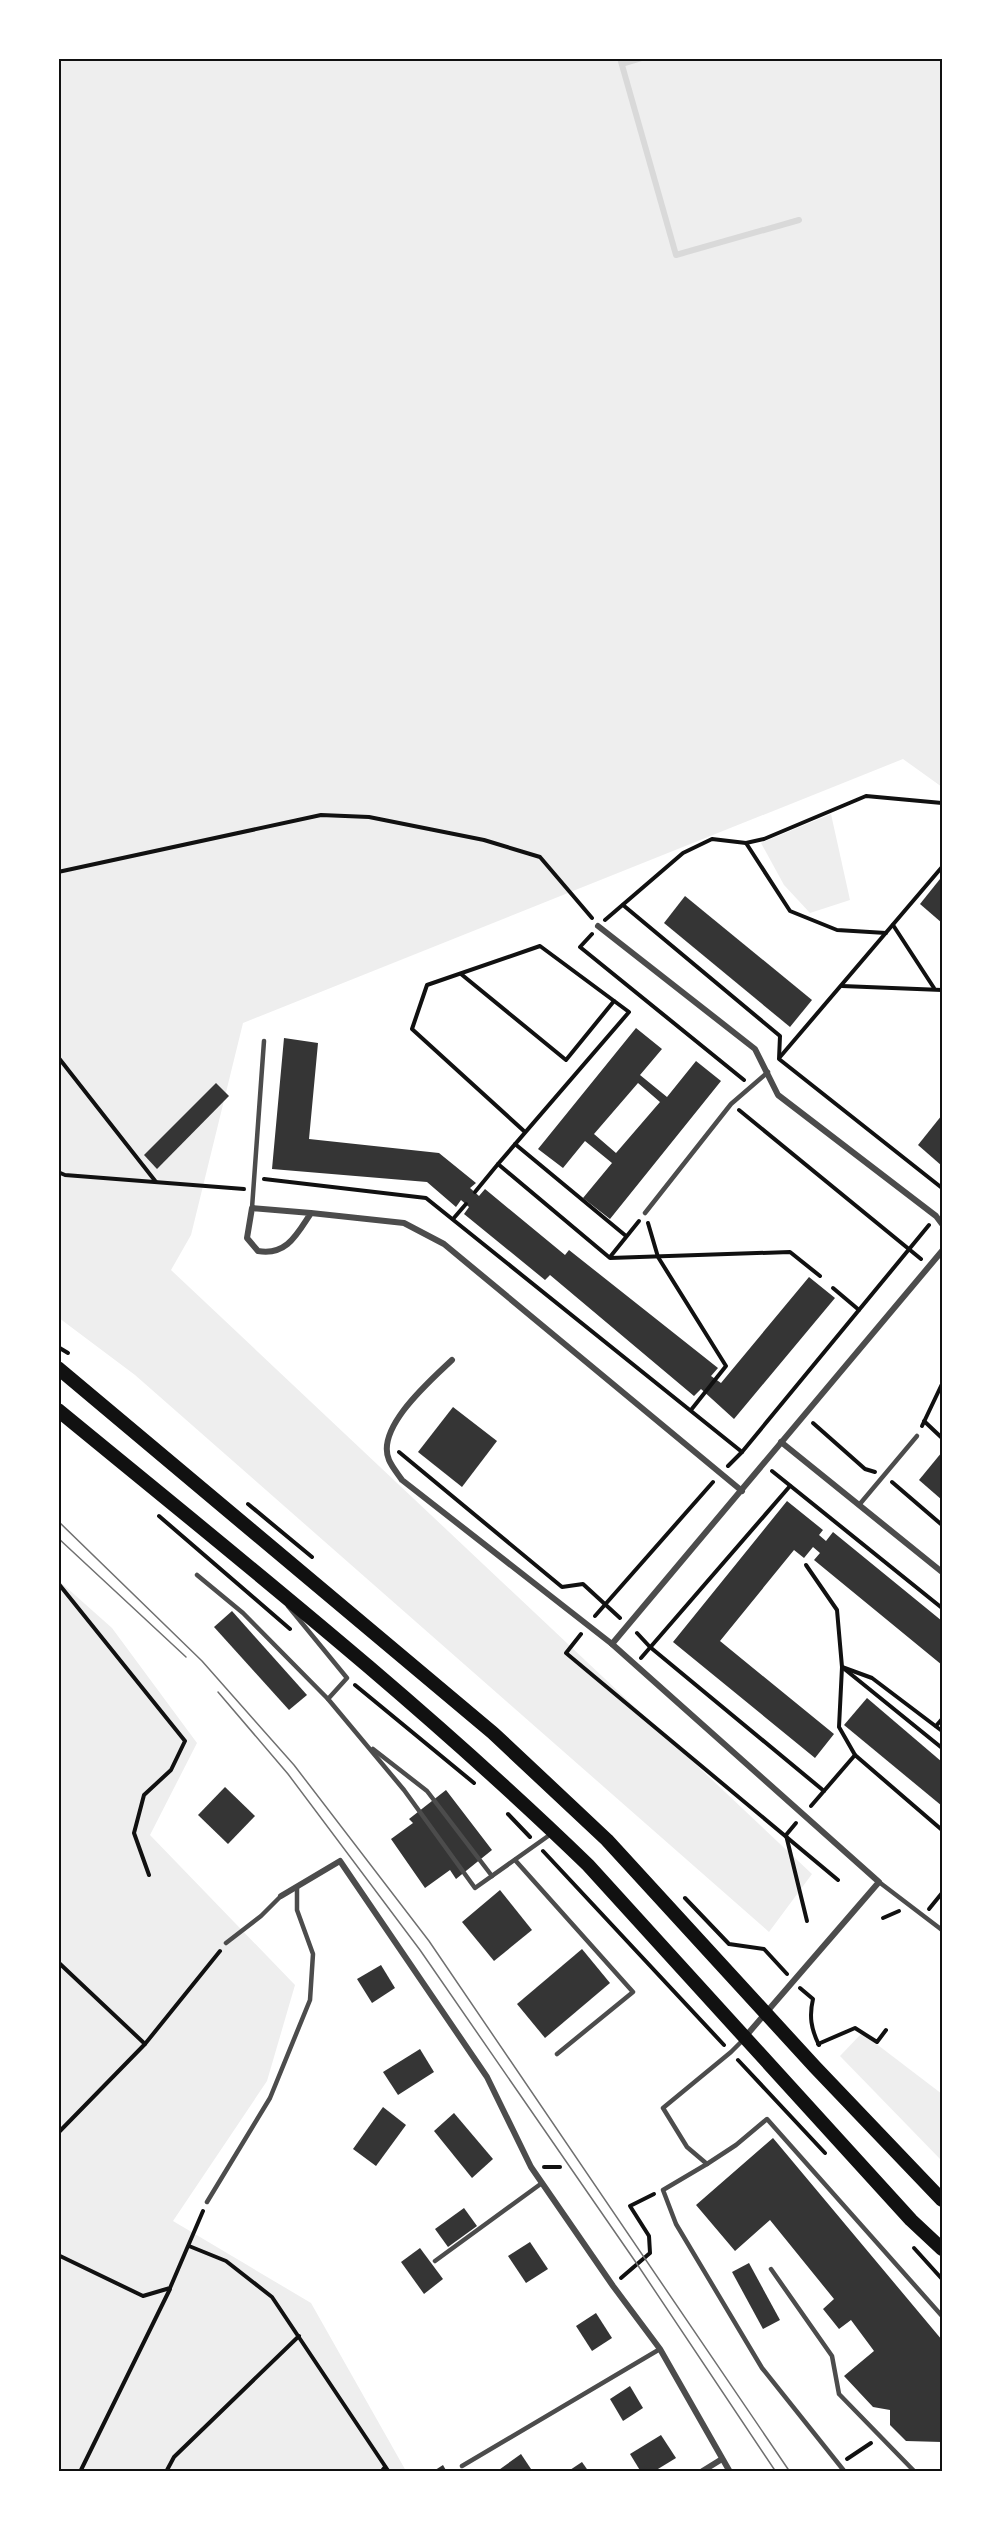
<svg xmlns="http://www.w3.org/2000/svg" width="1001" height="2530" font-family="'DejaVu Sans',sans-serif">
  <rect width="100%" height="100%" fill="#fff"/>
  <g fill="#eee">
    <path d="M58 59H942V787L903 759 243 1023 191 1235 171 1270 812 1874 769 1932 135 1375 59 1318Z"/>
    <path d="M831 814 850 900 810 913 784 885 761 843Z"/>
    <path d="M58 1580 112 1628 197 1743 150 1835 295 1985 267 2081 173 2221 311 2303 406 2471H59Z"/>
    <path d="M862 2033 942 2094V2161L840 2056Z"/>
  </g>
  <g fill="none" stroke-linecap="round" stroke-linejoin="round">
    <g stroke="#d9d9d9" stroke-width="6">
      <path d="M620 58 676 255 799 220"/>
      <path d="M622 64 642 58"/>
    </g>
  </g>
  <g fill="#353535" fill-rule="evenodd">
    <path d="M940 879 942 881V923L920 904Z"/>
    <path d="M685 896 812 1000 790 1027 664 923Z"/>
    <path d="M636 1028 662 1049 640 1075 667 1097 696 1061 721 1081 610 1219 583 1198 612 1163 585 1141 563 1168 538 1149ZM638 1083 660 1102 616 1153 594 1134Z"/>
    <path d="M284 1038 318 1043 309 1139 439 1153 476 1183 470 1188 479 1196 485 1189 565 1255 569 1250 718 1368 711 1376 721 1383 809 1277 835 1298 734 1419 701 1389 694 1396 550 1275 545 1280 464 1214 469 1207 461 1200 456 1207 427 1182 272 1169Z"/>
    <path d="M216 1083 229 1096 157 1169 144 1155Z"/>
    <path d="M942 1115V1166L918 1145Z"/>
    <path d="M453 1407 497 1441 462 1487 418 1452Z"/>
    <path d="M942 1452V1500L919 1480Z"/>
    <path d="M787 1501 823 1530 819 1535 826 1541 833 1532 942 1621V1665L814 1560 820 1553 813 1547 804 1558 794 1550 720 1641 834 1734 815 1758 673 1642Z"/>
    <path d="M232 1611 307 1695 289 1710 214 1627Z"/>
    <path d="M867 1698 942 1762V1806L844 1725Z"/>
    <path d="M225 1787 255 1816 228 1844 198 1815Z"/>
    <path d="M446 1790 492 1850 456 1879 450 1870 425 1888 391 1839 413 1823 409 1819Z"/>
    <path d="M500 1890 532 1930 494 1961 462 1922Z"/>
    <path d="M582 1949 610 1983 545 2038 517 2004Z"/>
    <path d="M381 1965 395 1988 372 2003 357 1979Z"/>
    <path d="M420 2049 434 2072 398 2095 383 2072Z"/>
    <path d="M383 2107 406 2125 376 2166 353 2149Z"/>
    <path d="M454 2113 493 2159 472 2178 434 2131Z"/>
    <path d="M773 2138 942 2340V2442L906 2441 890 2425V2410L873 2407 844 2376 874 2351 851 2320 839 2329 823 2309 834 2299 770 2220 735 2251 696 2205Z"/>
    <path d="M464 2208 477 2226 448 2247 435 2229Z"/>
    <path d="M530 2242 548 2269 526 2283 508 2256Z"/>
    <path d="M420 2248 443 2279 424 2294 401 2262Z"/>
    <path d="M749 2263 780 2320 763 2329 732 2272Z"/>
    <path d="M596 2313 612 2338 592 2351 576 2326Z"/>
    <path d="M630 2386 643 2408 623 2421 610 2399Z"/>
    <path d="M661 2435 676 2458 653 2472H641L630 2454Z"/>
    <path d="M521 2454 533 2472H496Z"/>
    <path d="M582 2462 589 2472H567Z"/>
    <path d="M443 2465 447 2472H432Z"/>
  </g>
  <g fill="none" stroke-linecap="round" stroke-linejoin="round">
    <g stroke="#111" stroke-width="4">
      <path d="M746 843 764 839 866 796 942 803"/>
      <path d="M58 872 321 815 369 817 484 840 540 857 592 918"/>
      <path d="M623 905 780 1036 779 1059 942 1188"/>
      <path d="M605 920 683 853 712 839 746 843 790 911 837 930 886 933"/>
      <path d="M893 925 934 988"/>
      <path d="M592 934 580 947 744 1080"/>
      <path d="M461 974 566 1060 614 1001"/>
      <path d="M842 986 942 990"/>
      <path d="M58 1057 156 1182"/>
      <path d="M780 1057 942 867"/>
      <path d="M739 1110 921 1259"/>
      <path d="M525 1132 412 1029 427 985 540 946 629 1012 498 1164 610 1258 790 1252 820 1276"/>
      <path d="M515 1144 626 1236"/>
      <path d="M58 1172 65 1175 244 1189"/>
      <path d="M264 1179 426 1198 742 1452"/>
      <path d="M475 1192 498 1164"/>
      <path d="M453 1219 466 1204"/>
      <path d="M648 1223 658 1257 726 1366 691 1410"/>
      <path d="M610 1257 639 1221"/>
      <path d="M833 1288 859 1310"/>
      <path d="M58 1347 68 1353"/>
      <path d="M924 1421 942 1438"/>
      <path d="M813 1423 865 1469 875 1472"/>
      <path d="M922 1426 942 1384"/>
      <path d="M399 1452 562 1587 583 1584 620 1618"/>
      <path d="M728 1466 742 1452 929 1225"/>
      <path d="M772 1471 942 1608"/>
      <path d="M892 1482 942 1525"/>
      <path d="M248 1504 312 1557"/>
      <path d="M159 1516 290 1629"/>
      <path d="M806 1565 837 1610 842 1667 942 1748"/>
      <path d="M58 1583 185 1741 171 1770 144 1795 134 1833 149 1875"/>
      <path d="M595 1616 713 1482"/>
      <path d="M637 1633 650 1647 824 1791"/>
      <path d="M581 1634 566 1653 838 1880"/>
      <path d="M641 1658 790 1486"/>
      <path d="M355 1685 474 1783"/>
      <path d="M936 1726 942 1719"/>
      <path d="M855 1755 839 1727 842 1667 872 1678 942 1731"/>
      <path d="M811 1806 855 1755 942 1830"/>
      <path d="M508 1814 530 1837"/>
      <path d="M796 1823 786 1835 807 1921"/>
      <path d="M543 1851 724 2045"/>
      <path d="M685 1898 729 1944 764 1949 787 1974"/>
      <path d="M929 1909 942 1893"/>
      <path d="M883 1918 899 1911"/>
      <path d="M58 1962 145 2044"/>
      <path d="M800 1988 813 1999C809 2016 811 2029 819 2045"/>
      <path d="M818 2044 855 2028 877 2042 886 2030"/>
      <path d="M738 2060 825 2153"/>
      <path d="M58 2133 145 2044 220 1951"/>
      <path d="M544 2167H560"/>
      <path d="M189 2246 226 2261 272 2297 389 2472"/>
      <path d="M914 2248 942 2279"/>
      <path d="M58 2255 143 2296 170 2288 203 2211"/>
      <path d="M621 2278 650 2253 649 2236 630 2206 654 2194"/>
      <path d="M847 2459 871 2443"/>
      <path d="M80 2472 170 2289"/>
      <path d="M166 2472 174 2457 299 2336"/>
      <path d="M381 2472 385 2467"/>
    </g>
    <g stroke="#4c4c4c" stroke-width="4.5">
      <path d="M252 1208 264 1041"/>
      <path d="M645 1213 731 1104 768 1072"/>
      <path d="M859 1505 917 1436"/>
      <path d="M197 1575 243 1613 328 1699"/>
      <path d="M288 1606 347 1678 328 1699 404 1790 475 1888 551 1834"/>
      <path d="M373 1749 427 1791 492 1876"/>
      <path d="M515 1860 633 1992 557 2054"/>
      <path d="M879 1882 942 1930"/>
      <path d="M226 1943 261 1916 281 1896"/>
      <path d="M744 2039 731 2052 663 2108 687 2147 707 2164 736 2145 767 2119 942 2316"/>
      <path d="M707 2164 663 2190 676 2224 762 2368 845 2472"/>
      <path d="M207 2202 270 2098 310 2000 313 1954 297 1910V1887"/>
      <path d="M435 2261 542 2183"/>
      <path d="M771 2269 832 2356 839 2394 915 2472"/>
      <path d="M462 2466 660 2349"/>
    </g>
    <g stroke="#4c4c4c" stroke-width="6">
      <path d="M598 926 755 1049 778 1095 936 1216 942 1224"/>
      <path d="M311 1213 252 1208 247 1238 258 1251C287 1256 297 1234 311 1213L404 1223 444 1244 742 1491"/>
      <path d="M452 1360C431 1380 375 1428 389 1460 392 1467 398 1474 402 1480L612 1644 879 1882 745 2037"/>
      <path d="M781 1442 942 1572"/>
      <path d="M612 1644 942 1251"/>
      <path d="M281 1896 340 1861 487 2077 531 2167 613 2286 660 2349 730 2472"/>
      <path d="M701 2472 722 2459"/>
    </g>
    <g stroke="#111" stroke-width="14">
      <path d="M58 1368 493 1733 607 1840 815 2067 942 2200"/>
      <path d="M58 1410C238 1558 421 1703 588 1865L911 2220 942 2249"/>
    </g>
    <g stroke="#707070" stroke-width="1.5">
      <path d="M58 1521 202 1661 294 1765 429 1941 790 2472"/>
      <path d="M58 1538 186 1657"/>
      <path d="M218 1692 288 1774 420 1950 637 2264 776 2472"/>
    </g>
  </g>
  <rect width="1001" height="2530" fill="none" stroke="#ffffff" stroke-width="120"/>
  <rect x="60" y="60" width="881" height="2410" fill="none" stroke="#111" stroke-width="2"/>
</svg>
